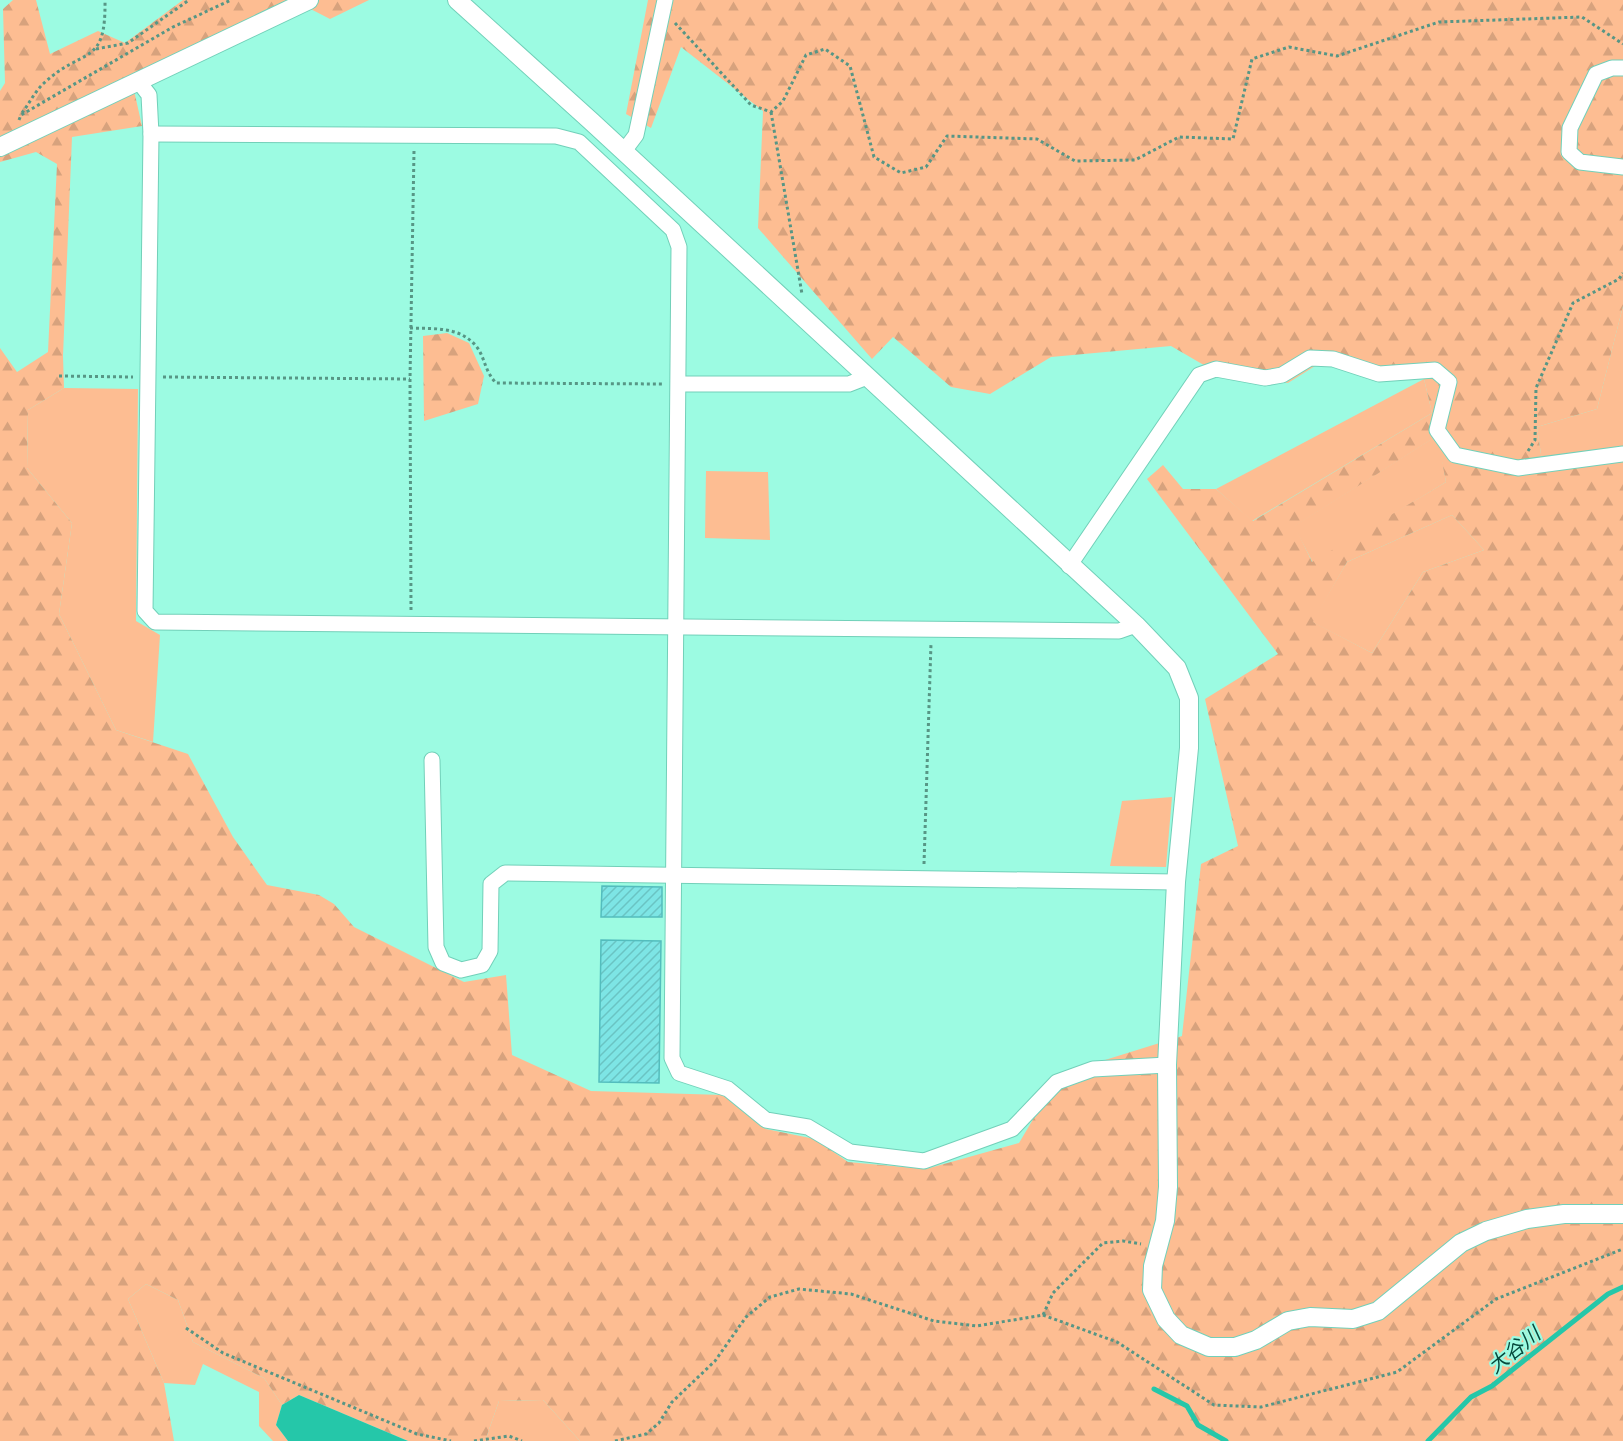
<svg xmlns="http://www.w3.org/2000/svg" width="1623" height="1441" font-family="'Crimson Pro','Noto Sans JP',serif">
  <defs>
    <pattern id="forest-firs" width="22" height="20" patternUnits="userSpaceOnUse" patternTransform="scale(1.5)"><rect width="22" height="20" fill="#fdbd92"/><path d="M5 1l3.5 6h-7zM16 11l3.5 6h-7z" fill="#d7a27d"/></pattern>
    <pattern id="building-hatch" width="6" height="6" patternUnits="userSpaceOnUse" patternTransform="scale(1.5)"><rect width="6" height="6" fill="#7de5e5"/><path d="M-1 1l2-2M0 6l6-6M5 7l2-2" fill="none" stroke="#6ac4c3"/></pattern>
  </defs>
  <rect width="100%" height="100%" fill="#9cfbe2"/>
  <g fill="#fdbd92">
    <path d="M1623 306V451L1542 461 1537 427 1597 409Z"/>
    <path d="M1424 379 1432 413 1252 521 1216 489Z"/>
    <path d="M64 388 138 389 136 621 160 635 153 742 116 730 59 614 72 523 27 468 28 410Z"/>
    <path d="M1438 435 1446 482 1313 563 1294 526Z"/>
    <path d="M706 471 768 472 770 540 705 538Z"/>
    <path d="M1452 515 1484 550 1423 572 1372 653 1312 622 1347 562Z"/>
    <path d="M1172 797 1166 867 1110 866 1122 801Z"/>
    <path d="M146 1284 178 1300 193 1342 264 1378 282 1405 276 1425 288 1441H273L259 1426V1392L203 1364 195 1385 164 1383 128 1299Z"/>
    <path d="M543 1400 580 1441H485L499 1401Z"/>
  </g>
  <g fill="url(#forest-firs)" fill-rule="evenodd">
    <path d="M13 0H36L50 54 98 31 125 43 183 0H369L330 19 295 1 131 77 142 126 72 137 63 356 64 388 28 410 27 468 72 523 59 614 116 730 188 754 233 837 267 885 319 895 334 904 354 927 464 982 506 975 512 1055 591 1091 723 1095 766 1129 815 1139 848 1162 926 1169 1019 1143 1060 1074 1182 1036 1201 864 1238 846 1205 699 1278 654 1147 479 1163 465 1183 489H1216L1253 521 1432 413 1424 379 1323 361 1288 383 1221 375 1171 346 1051 357 990 394 951 387 893 337 872 359 758 228 763 111 681 47 651 128 626 114 648 0H1623V306L1597 409 1537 427 1542 461 1623 451V1441H580L543 1400 499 1401 485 1441H408L299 1395 282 1405 264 1378 193 1342 178 1300 146 1284 128 1299 164 1383 174 1441H0V348L17 372 48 352 57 164 36 152 0 162V91L5 83 3 9ZM1437 436 1446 482 1312 562 1295 526ZM1452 515 1484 550 1423 572 1372 653 1313 622 1347 562Z"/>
    <path d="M447 333 469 343 484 376 478 404 424 421 423 336Z"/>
  </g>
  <path fill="#25c7a9" d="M299 1395 408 1441H288L276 1425 282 1405Z"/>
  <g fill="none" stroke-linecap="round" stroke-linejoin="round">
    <g stroke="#25c7a9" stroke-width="5">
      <path d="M1154 1389 1187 1406 1198 1425 1226 1441"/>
      <path d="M1428 1441 1471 1397 1492 1386 1608 1294 1623 1287"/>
    </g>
  </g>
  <g fill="url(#building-hatch)" stroke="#53bdbd" stroke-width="1.5">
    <path d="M602 886 662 887V917H601Z"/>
    <path d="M601 940 661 941 659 1083 599 1082Z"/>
  </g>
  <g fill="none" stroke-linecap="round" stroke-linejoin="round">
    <defs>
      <g id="minor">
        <path d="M1623 68H1612L1596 74 1570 128 1569 152 1580 162 1623 167"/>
        <path d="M139 82 149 95 151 134 145 611 155 622 1119 631 1136 625"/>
        <path d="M151 134 556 136 579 142 673 230 679 247 672 1058 679 1073 728 1089 766 1120 808 1127 850 1152 924 1161 1012 1129 1057 1082 1093 1069 1167 1065"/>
        <path d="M624 151 636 135 665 0"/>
        <path d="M679 384H849L867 377"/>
        <path d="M1069 566 1199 375 1216 369 1265 378 1282 375 1310 358 1333 359 1379 374 1435 370 1449 382 1437 430 1455 455 1518 468 1623 454"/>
        <path d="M432 760 436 947 443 963 461 970 482 965 490 951 491 884 505 873 1176 882"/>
      </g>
      <g id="tertiary">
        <path d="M457 0 592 122 1136 625 1177 668 1189 698V748L1176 882 1167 1065 1168 1187 1165 1221 1153 1266 1152 1290 1166 1319 1181 1335 1209 1347H1235L1256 1340 1288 1321 1310 1317 1353 1319 1378 1311 1461 1243 1486 1231 1527 1219 1564 1214H1623"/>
        <path d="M0 147 309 0"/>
      </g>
    </defs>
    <use href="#minor" stroke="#72d0b9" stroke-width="17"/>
    <use href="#tertiary" stroke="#72d0b9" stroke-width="20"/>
    <g stroke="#579685" stroke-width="3" stroke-dasharray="3 3" stroke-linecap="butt">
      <path d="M675 23 751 105 771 112 783 101 806 55 825 49 850 66 874 157 901 173 926 167 947 136 1037 139 1075 161 1135 160 1179 137 1233 139 1252 59 1289 47 1337 56 1439 22 1582 17 1623 44"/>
      <path d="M96 49 128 43 189 0"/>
      <path d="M771 112 802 294"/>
      <path d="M22 113C29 104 35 91 44 83 84 46 106 68 105 0"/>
      <path d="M19 120 21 115 173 27 231 0"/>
      <path d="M410 328C434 329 459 326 476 346 485 357 484 370 496 383L662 384"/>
      <path d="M59 376 133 377"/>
      <path d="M163 377 410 379"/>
      <path d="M1528 451 1535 440 1536 388 1573 303 1619 279 1623 273"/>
      <path d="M411 610 410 379 414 151"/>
      <path d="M924 864 931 643"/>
      <path d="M1043 1315 1117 1342 1214 1405 1261 1407 1397 1372 1496 1299 1623 1249"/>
      <path d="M186 1328 223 1353 417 1434 451 1441"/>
      <path d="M474 1441 509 1436 522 1441"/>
      <path d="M615 1441 646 1434 659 1423 672 1402 715 1361 746 1317 770 1297 799 1289 851 1294 934 1321 977 1326 1043 1315 1053 1293 1103 1243 1123 1241 1141 1244"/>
    </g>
    <use href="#minor" stroke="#fff" stroke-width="15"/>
    <use href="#tertiary" stroke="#fff" stroke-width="18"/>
  </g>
  <g text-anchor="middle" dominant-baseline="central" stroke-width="4.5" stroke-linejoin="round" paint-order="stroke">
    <g font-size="20" font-style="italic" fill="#06493c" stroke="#9cfbe2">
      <text transform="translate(1514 1350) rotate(-39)">大谷川</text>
    </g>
  </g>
</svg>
